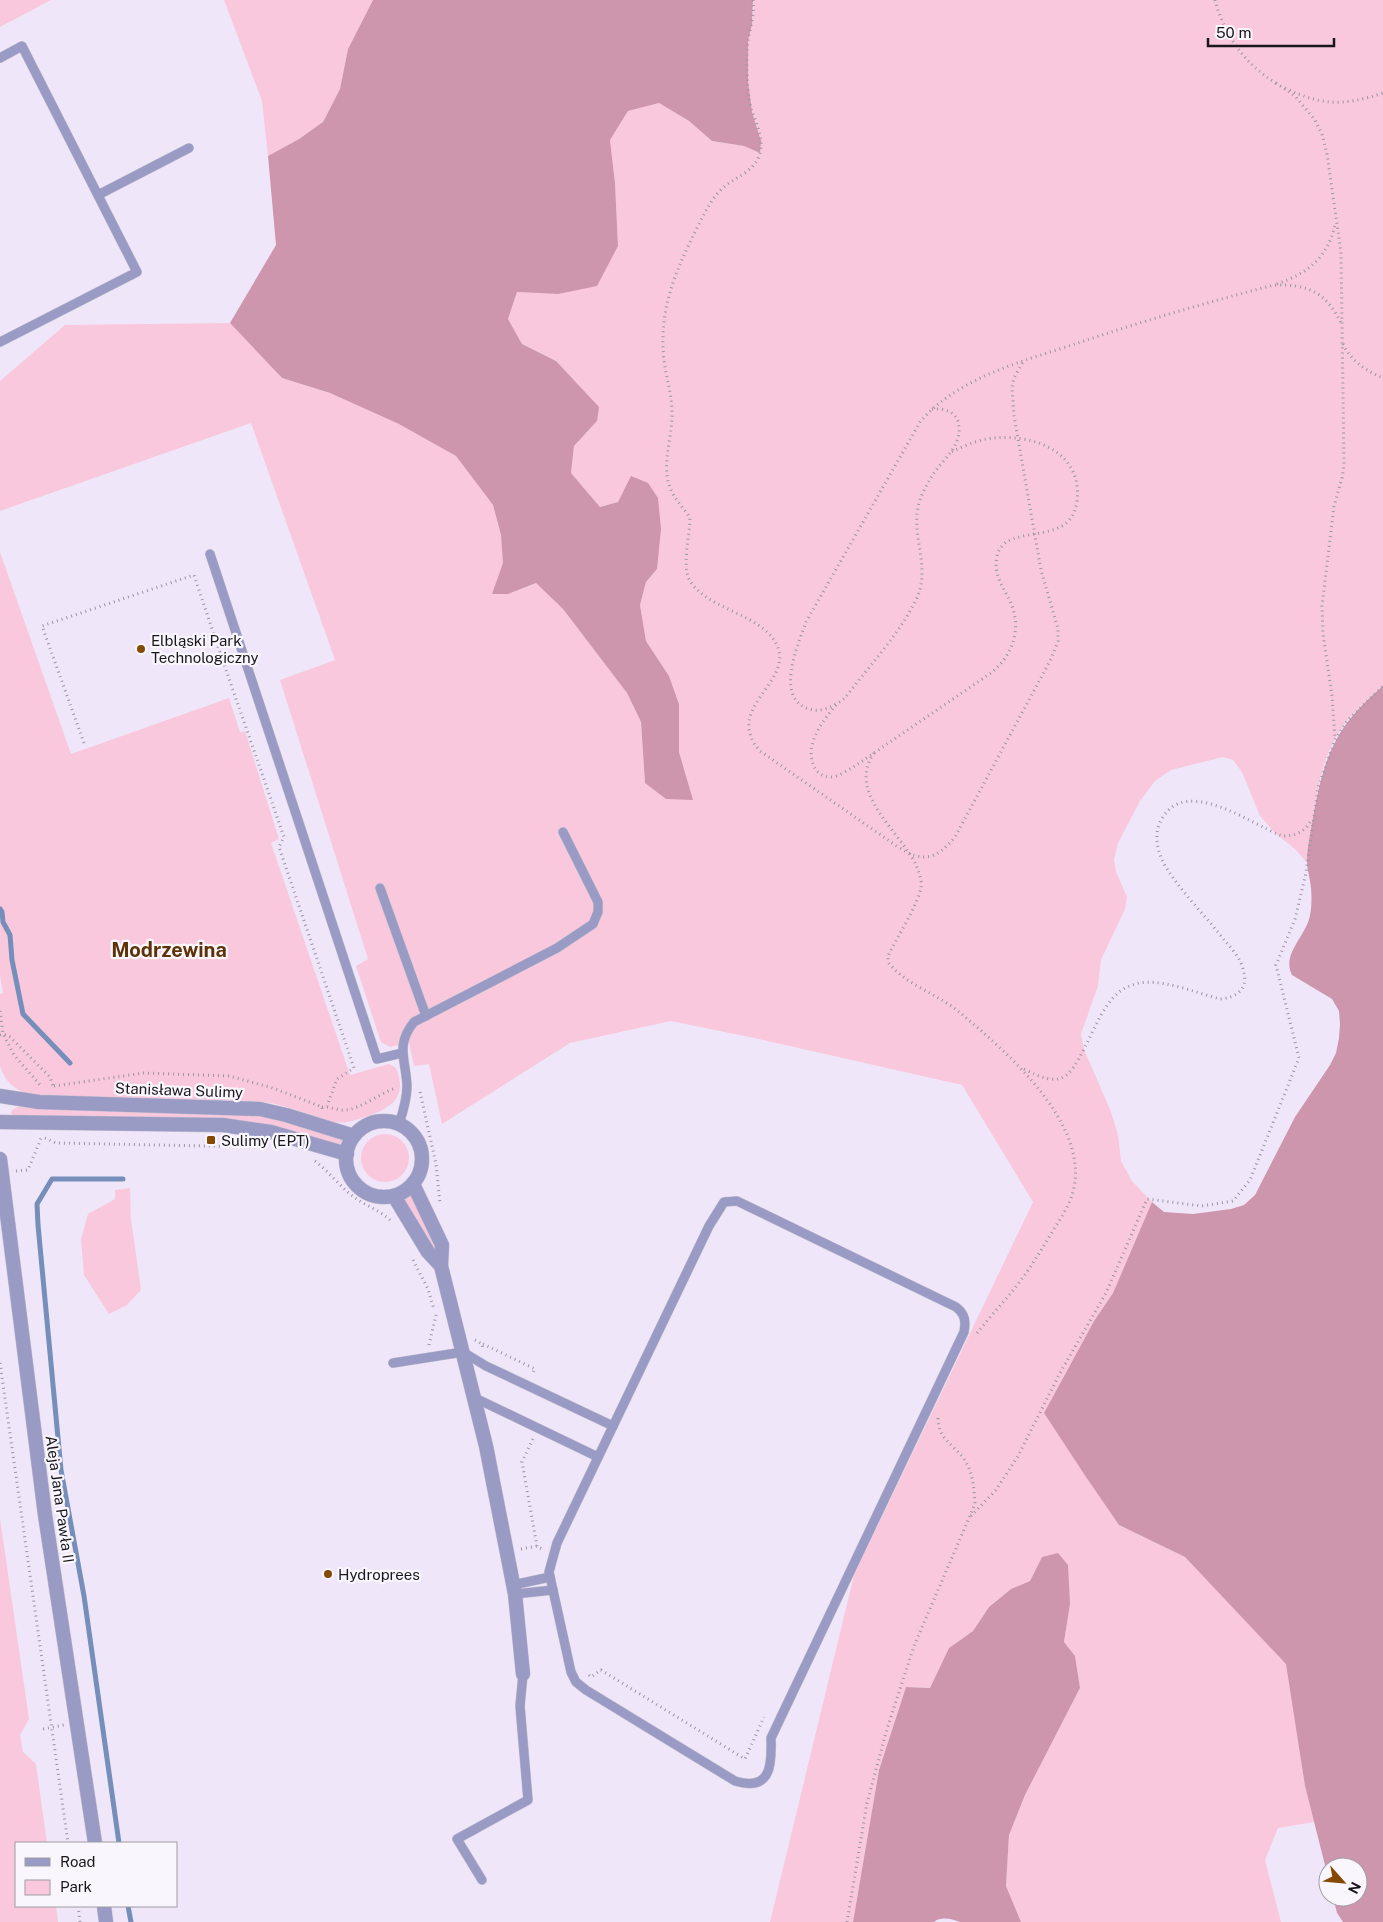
<svg xmlns="http://www.w3.org/2000/svg" width="1383" height="1922" font-family="'Public Sans',sans-serif">
  <rect width="100%" height="100%" fill="#efe7f9"/>
  <g fill="#f9c8dc">
    <path d="M0 0H51L0 27Z"/>
    <path d="M224 0H373L348 49 340 89 323 122 299 139 268 156 262 101Z"/>
    <path d="M753 0H1383V686C1370 697 1357 708 1347 721 1316 759 1313 817 1307 863L1296 850 1275 833 1260 816 1242 772 1233 760 1223 757 1171 770 1155 781 1140 801 1118 843 1114 860 1116 872 1127 897 1125 909 1101 960 1098 986 1081 1034 1084 1049 1111 1112 1118 1135 1121 1161 1132 1181 1152 1202 1113 1293 1094 1321 1044 1413 1119 1525 1185 1557 1287 1664 1305 1786 1314 1822 1278 1828 1265 1860 1281 1922H1021L1006 1886 1009 1835 1025 1795 1080 1688 1075 1656 1064 1642 1070 1604 1042 1557 1030 1581 1011 1589 989 1607 973 1631 949 1648 930 1688 906 1687 879 1770 853 1922H770L854 1575 1033 1202 962 1085 754 1038 671 1021 570 1043 442 1124 429 1064 414 1066 409 1043 390 1047 381 1042 356 966 368 959 280 680 335 660 251 423 0 511V381L65 325 230 323 282 378 330 393 400 424 456 456 493 505 501 535 508 594 536 583 563 609 627 693 641 722 645 783 687 779 679 752V704L669 676 646 641 640 605 646 582 657 569 618 502 600 507 571 473 574 446 597 421 556 361 522 344 508 319 517 292 558 294 618 246 615 183 610 140 628 111 659 103 689 121 712 141 744 146 760 153C762 132 753 120 749 100 746 82 746 61 748 42 750 28 755 15 753 0Z"/>
    <path d="M0 552 71 754 229 698 240 732 245 731 279 839 271 843 350 1075 389 1064 396 1068C408 1098 391 1108 365 1117 354 1120 347 1124 335 1122 316 1119 298 1110 279 1105 271 1103 261 1102 253 1101L30 1095C14 1089 5 1082 0 1066V994L3 993 0 976Z"/>
    <path d="M17 1107 176 1111 270 1116 340 1138 343 1141 341 1145 288 1130 14 1116 11 1113 12 1110Z"/>
    <circle cx="385" cy="1158" r="24"/>
    <path d="M130 1188 131 1219 141 1290 127 1305 109 1314 84 1275 81 1239 88 1214 115 1199V1190Z"/>
    <path d="M410 1195 413 1197 435 1239 437 1255 404 1202 405 1198Z"/>
    <path d="M0 1518 29 1719 20 1735 23 1752 36 1764 47 1843H16V1906H56L58 1922H0Z"/>
  </g>
  <g fill="#cd96ad">
    <path d="M373 0H753L752 24 748 41V82L752 112 761 141 760 153 744 146 712 141 689 121 659 103 628 111 610 140 615 183 618 246 597 286 558 294 517 292 508 319 522 344 556 361 599 407 597 421 574 446 571 473 600 507 618 502 631 476 648 483 658 498 661 529 657 569 646 582 640 605 646 641 669 676 679 704V752L693 800 666 799 645 783 641 722 627 693 563 609 536 583 508 594H492L503 563 501 535 493 505 456 456 399 424 330 393 282 378 230 323 276 245 268 156 299 139 323 122 340 89 348 49Z"/>
    <path d="M1383 686V1922H1343L1337 1913 1333 1897H1358V1867H1328V1877L1305 1786 1286 1664 1185 1557 1119 1525 1086 1477 1044 1413 1094 1321 1113 1293 1152 1202 1164 1212 1193 1214 1231 1209 1244 1205 1255 1195 1295 1117 1330 1065 1336 1053 1339 1038 1340 1024 1339 1011 1332 999 1292 975C1281 954 1307 935 1310 915 1312 905 1312 892 1310 881 1309 875 1307 868 1307 862 1307 847 1311 831 1313 817 1324 757 1335 726 1383 686Z"/>
    <path d="M1058 1553 1068 1565 1070 1604 1064 1642 1075 1656 1080 1688 1025 1795 1009 1835 1006 1886 1021 1922H960C952 1919 941 1916 934 1922H853L879 1770 906 1687 930 1688 949 1648 973 1631 989 1607 1011 1589 1030 1581 1042 1557Z"/>
  </g>
  <g fill="none" stroke-linecap="round" stroke-linejoin="round">
    <g stroke="#758eba" stroke-width="5">
      <path d="M0 909 2 912 3 922 10 935 12 960 23 1014 70 1063"/>
      <path d="M119 1843 84 1596 61 1470 38 1225 37 1204 52 1179H123"/>
      <path d="M128 1906 131 1922"/>
    </g>
    <defs>
      <g id="service">
        <path d="M0 58 22 46 137 272 0 342"/>
        <path d="M98 195 189 148"/>
        <path d="M210 554 377 1059 402 1053"/>
        <path d="M380 888 426 1016"/>
        <path d="M399 1124C403 1112 407 1099 407 1086 406 1060 395 1045 414 1022L557 948 593 924 598 912V902L563 832"/>
        <path d="M737 1201 956 1307C965 1314 966 1321 964 1332L771 1738C772 1765 771 1792 735 1781L586 1690 576 1682 571 1672 549 1572 557 1543 709 1226 724 1202Z"/>
        <path d="M393 1363 463 1352 486 1366 613 1426"/>
        <path d="M473 1397 598 1457"/>
        <path d="M513 1585 550 1577"/>
        <path d="M515 1594 553 1590"/>
        <path d="M482 1880 457 1839 528 1800 520 1706 523 1674"/>
      </g>
      <g id="minor">
        <path d="M0 1096 39 1102 260 1109 286 1115 354 1136"/>
        <circle cx="384" cy="1159" r="38"/>
        <path d="M0 1122 223 1125 271 1132 347 1154"/>
        <path d="M413 1184 442 1245 441 1266 486 1446 515 1594 523 1674"/>
        <path d="M394 1196 428 1252 441 1266"/>
      </g>
      <g id="tertiary">
        <path d="M0 1159 45 1515 95 1843"/>
        <path d="M104 1906 106 1922"/>
      </g>
    </defs>
    <use href="#service" stroke="#c8c1d1" stroke-width="10"/>
    <use href="#minor" stroke="#c8c1d1" stroke-width="15"/>
    <use href="#tertiary" stroke="#c8c1d1" stroke-width="15"/>
    <g stroke="#9b95a2" stroke-width="3" stroke-dasharray="1 4" stroke-linecap="butt">
      <path d="M753 0C755 15 750 27 748 41 746 59 747 80 749 98 751 116 765 134 760 153 755 172 736 176 723 188 716 194 711 202 707 209 701 219 696 230 691 240 672 280 659 314 664 360 666 377 672 394 672 412 673 438 660 464 671 490 676 501 684 508 690 518 690 534 682 565 689 579 706 611 765 613 778 648 791 684 723 709 760 751L898 847C923 863 936 860 955 837L1051 659 1058 641V629L1041 570 1014 416 1012 387 1014 378 1023 362"/>
      <path d="M1215 0C1225 37 1245 64 1277 84"/>
      <path d="M1276 83 1295 96 1315 120 1322 134 1327 154 1341 252 1344 465 1342 478 1334 506 1322 606 1323 634 1332 696 1335 739"/>
      <path d="M1285 88C1322 106 1344 106 1383 93"/>
      <path d="M1277 284C1308 273 1326 259 1335 226"/>
      <path d="M1343 344C1351 361 1366 371 1383 378"/>
      <path d="M932 409C945 408 958 412 959 427 961 447 942 460 932 476 927 484 922 493 919 503 910 536 932 568 916 600 898 636 869 666 845 698 835 706 822 713 809 709 774 698 798 645 806 622L920 422C958 377 1024 361 1078 343 1143 321 1208 302 1274 285 1309 284 1327 293 1342 325"/>
      <path d="M836 705C826 717 816 730 812 745 809 759 814 777 831 777 838 777 846 771 852 768L991 673C1014 654 1023 627 1009 599 1002 586 993 572 997 556 1006 520 1071 550 1077 501 1083 452 1034 434 994 438 979 439 964 446 951 452"/>
      <path d="M84 743 42 626 194 575C223 663 254 750 284 837L279 847 354 1068 337 1079 327 1106"/>
      <path d="M874 753C846 793 900 831 916 865 919 872 922 880 921 887 919 903 896 939 888 956V962C904 984 938 994 959 1012 1007 1052 1101 1132 1069 1203 1065 1212 1059 1221 1054 1229 1043 1247 1033 1264 1021 1280 1007 1299 991 1315 977 1333"/>
      <path d="M0 1011 3 1034 10 1037 50 1077 53 1086"/>
      <path d="M0 1035 3 1034 14 1055 41 1086V1088"/>
      <path d="M1024 1069C1060 1088 1068 1081 1085 1047 1097 1024 1108 991 1135 984 1160 977 1196 993 1220 999 1235 998 1248 990 1244 973 1242 960 1233 950 1225 941 1207 917 1175 886 1162 860 1156 846 1154 830 1163 817 1188 777 1251 824 1282 836 1296 836 1305 832 1312 819"/>
      <path d="M54 1086 144 1073 229 1076 273 1088 322 1107V1109"/>
      <path d="M420 1092 436 1164 440 1204"/>
      <path d="M322 1107C330 1106 337 1111 345 1110 361 1109 380 1093 396 1088"/>
      <path d="M45 1138 56 1143 260 1147"/>
      <path d="M315 1161C328 1171 338 1184 350 1194 363 1205 378 1209 390 1220"/>
      <path d="M16 1171 28 1170 42 1136"/>
      <path d="M413 1260 428 1289 434 1309"/>
      <path d="M475 1340 482 1344 483 1349"/>
      <path d="M483 1344 535 1369 532 1374"/>
      <path d="M429 1345 436 1315"/>
      <path d="M0 1363 68 1843"/>
      <path d="M533 1439 522 1462 537 1546"/>
      <path d="M971 1516 996 1490 1018 1456 1060 1373 1106 1293 1147 1199 1202 1206 1233 1201 1250 1180 1299 1058 1276 965 1295 919 1306 873 1318 788 1335 740 1347 721 1383 686"/>
      <path d="M521 1549 537 1546 544 1550"/>
      <path d="M589 1675 591 1677 601 1670 745 1759 764 1717"/>
      <path d="M43 1729 64 1725"/>
      <path d="M78 1906 80 1922"/>
      <path d="M847 1922 867 1803 887 1729 914 1646 975 1504C974 1488 973 1472 964 1459 953 1444 938 1439 938 1418"/>
    </g>
    <use href="#service" stroke="#9a9bc4" stroke-width="9"/>
    <use href="#minor" stroke="#9a9bc4" stroke-width="14"/>
    <use href="#tertiary" stroke="#9a9bc4" stroke-width="14"/>
  </g>
  <g fill="#844902" stroke="#faf6fe" stroke-width="2">
    <circle cx="141" cy="649" r="5"/>
    <rect x="206" y="1135" width="10" height="10" rx="2.5"/>
    <circle cx="328" cy="1574" r="5"/>
  </g>
  <g text-anchor="middle" dominant-baseline="central" stroke-width="4.5" stroke-linejoin="round" paint-order="stroke">
    <g font-size="15" fill="#19161c" stroke="#faf6fe" text-anchor="start">
      <text x="151" y="640">Elbląski Park<tspan x="151" dy="17">Technologiczny</tspan></text>
      <text x="221" y="1140">Sulimy (EPT)</text>
      <text x="338" y="1574">Hydroprees</text>
    </g>
    <g font-size="15" fill="#19161c" stroke="#faf6fe">
      <text transform="translate(179 1090) rotate(2)">Stanisława Sulimy</text>
      <text transform="translate(60 1499) rotate(82)">Aleja Jana Pawła II</text>
    </g>
    <g font-size="20" font-weight="bold" fill="#5c3206" stroke="#faf6fe">
      <text x="169" y="950">Modrzewina</text>
    </g>
  </g>
  <rect x="15" y="1842" width="162" height="65" fill="#faf6fe" stroke="#a09ca4"/>
  <rect x="25" y="1858" width="25" height="8" fill="#9a9bc4" stroke="#a09ca4"/>
  <text x="60" y="1867" font-size="15" fill="#19161c">Road</text>
  <rect x="25" y="1880" width="25" height="15" fill="#f9c8dc" stroke="#a09ca4"/>
  <text x="60" y="1892" font-size="15" fill="#19161c">Park</text>
  <g transform="translate(1343 1882) rotate(117)"><circle r="24" fill="#faf6fe" stroke="#a09ca4"/>
  <path d="M0-4L9 19L0 12L-9 19Z" fill="#844902"/>
  <text y="-8" font-size="14" font-weight="bold" text-anchor="middle" fill="#19161c">N</text>
  </g>
  <path d="M1208 38v8h126v-8" fill="none" stroke="#19161c" stroke-width="2.5"/>
  <text x="1216" y="38" font-size="15" fill="#19161c" stroke="#faf6fe" stroke-width="4" paint-order="stroke">50 m</text>
</svg>
